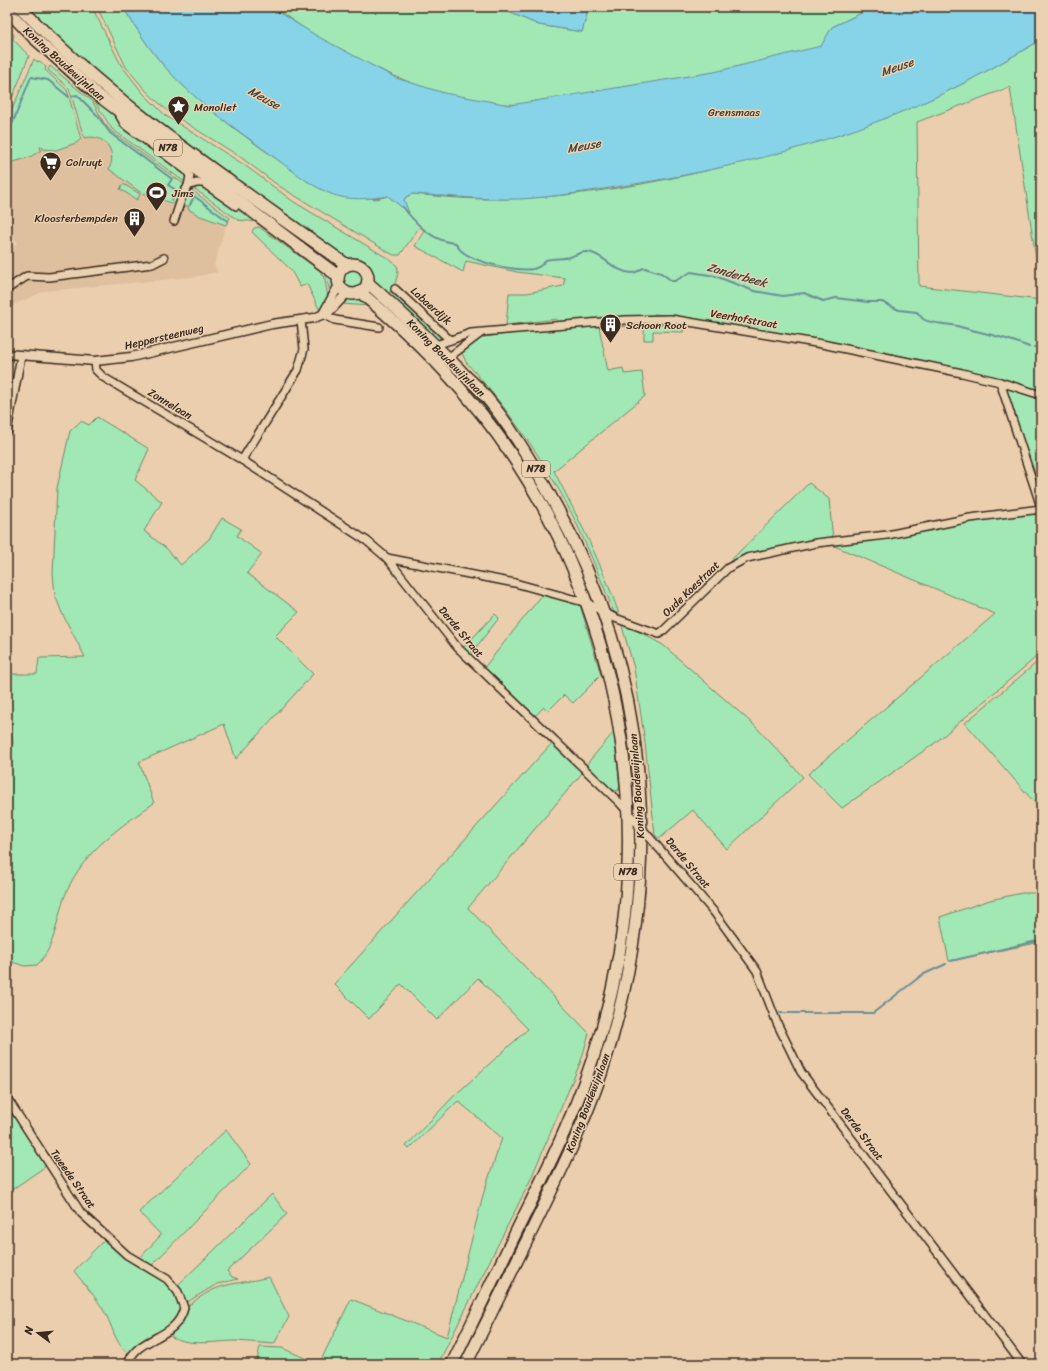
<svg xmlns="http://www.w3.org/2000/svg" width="1048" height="1371" font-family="Sriracha,sans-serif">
  <rect width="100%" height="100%" fill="#ebceae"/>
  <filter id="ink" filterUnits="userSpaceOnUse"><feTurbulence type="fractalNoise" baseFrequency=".025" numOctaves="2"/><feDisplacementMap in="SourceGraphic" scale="8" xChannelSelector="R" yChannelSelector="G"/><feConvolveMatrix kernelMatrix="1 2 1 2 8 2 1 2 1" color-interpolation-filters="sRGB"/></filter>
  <g filter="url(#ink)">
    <path fill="#debf9e" d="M94 137 103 140 110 148 113 159 110 169 123 180 145 194 168 203 189 206 200 216 226 225 214 265 218 272 193 277 45 291 8 307 7 251 18 243 7 231V165L30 157 40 147 56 150 76 143 84 138Z"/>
    <g fill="#a2e8b4" stroke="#6e8969">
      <path d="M23 7H92L121 65 143 93 166 116 243 164 294 202 389 259C391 261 395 263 397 266 401 274 392 291 387 297L372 281 370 272 365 265 358 261H349L132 105Z"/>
      <path d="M97 7H123C136 28 149 49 165 67 206 112 259 146 309 182L319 187 376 199 388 196 408 212 404 200 406 197 412 194C436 196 460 199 485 199 568 200 665 182 746 161 813 144 879 123 942 94 976 78 1008 59 1041 40V291L1010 87 917 122 919 286 1041 300V392L992 376 893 354 676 316 654 314 655 322 684 324 683 332 653 331V340H644V326L599 327 608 371 623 368 624 374 642 372 645 396 554 471C578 518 602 564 619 614L614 612C603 585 592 557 580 531 554 473 509 410 466 362L462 353 475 341 484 337 557 328V319L506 325 509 293H527L563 286 565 278 517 272 466 261 463 272 415 246 424 231 420 226 400 255H394L388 252 279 186 239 156 170 113 147 92 126 67Z"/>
      <path d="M148 7H221L247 45 300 88 345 108 412 124 477 126 552 116 598 107 615 93 673 79 577 95C561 104 549 103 530 104 455 109 381 73 318 37 302 28 288 16 272 7H497L539 25 582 32 589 7H874L832 27 823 44 870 29 924 7H944L841 48 766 150 668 172 567 186 450 188 366 181 256 126 187 65Z"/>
      <path d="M7 26 14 35 13 39 29 56 7 111Z"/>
      <path d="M16 26 100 101 122 125 182 169 187 176 186 183 112 129 95 102 42 54Z"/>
      <path d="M34 59 37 62 40 61 46 67 45 70 67 90 81 139 76 143 56 150 43 149 42 146 40 147 41 150 30 157 7 164V121Z"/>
      <path d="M50 66 93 102 104 123 111 131 185 185 174 204 140 192 109 169C118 151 104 133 84 138L69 88 48 70Z"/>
      <path d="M123 184 140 194 137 200 120 189Z"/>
      <path d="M195 186C218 187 232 212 254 218L334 276 335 284 331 296 325 272 259 222 238 220 192 187Z"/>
      <path d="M190 189 230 218 226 225 200 216 188 209 189 206H184L185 198Z"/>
      <path d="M259 227 320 271 325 280 328 298 320 311 307 284 300 287 291 270 252 232 254 228Z"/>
      <circle cx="353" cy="279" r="9"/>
      <path d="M395 293 441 335 440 339 437 340 389 299Z"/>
      <path d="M359 297 369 306 342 304 347 298Z"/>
      <path d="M448 361 482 400 515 444 573 544 592 600H590L567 546 443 363Z"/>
      <path d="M1005 386 1041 399V495L1023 446Z"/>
      <path d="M97 417 149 449 135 480 162 502 144 531 166 548 181 565 209 539 222 518 241 529 237 536 262 554 247 573 299 612 275 636 313 674 236 759 224 724 139 762 154 803C120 827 84 851 67 891 56 915 57 946 37 965L24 966 7 960V745L13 744 11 722H7V674H37L39 658 85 657 62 613 55 595 53 573 57 488 70 431 81 421 89 425Z"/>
      <path d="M809 483 829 499 833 540 731 563 730 561Z"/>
      <path d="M1040 512 1041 653 935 743 842 808 808 774 995 614 832 545 889 538 981 519Z"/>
      <path d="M543 594 580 605 601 675 573 703 564 695 548 711 544 707 533 718 483 669Z"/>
      <path d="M495 614 499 618 469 656 462 649Z"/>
      <path d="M598 615 610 642 632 745 635 810 631 807 596 618Z"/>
      <path d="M625 624 663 645 754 725 803 777 727 849 693 810 659 839 655 835 645 743 634 668 622 626Z"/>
      <path d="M1041 659V810L965 723Z"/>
      <path d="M614 732 620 786 618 791 612 790 585 766Z"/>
      <path d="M552 743 583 772 468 908 589 1033 581 1061 529 1183 438 1364H328L321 1360 351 1299 447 1337 483 1195 502 1138 458 1101 409 1149 406 1146 454 1096 528 1029 478 978 437 1020 401 984 369 1019 334 984Z"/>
      <path d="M635 827 638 829 626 966 600 1065 568 1145 462 1364H455L605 1029 632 830Z"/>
      <path d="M1022 893H1041V942L949 961 940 917 990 900Z"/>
      <path d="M7 1106 46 1166 7 1193Z"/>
      <path d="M226 1130 251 1164 151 1266 139 1259 161 1235 139 1212Z"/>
      <path d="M272 1194 287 1214 227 1271 232 1277 238 1279 217 1284 187 1302 177 1286Z"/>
      <path d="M104 1240C110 1245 116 1252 123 1256 143 1269 177 1280 180 1307 181 1311 181 1316 178 1319 164 1334 139 1338 129 1354 114 1343 113 1326 104 1311 96 1297 84 1284 74 1271Z"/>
      <path d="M269 1277 289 1317 274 1344C262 1343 249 1342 237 1341 215 1341 193 1347 172 1337L171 1334C180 1327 188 1318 188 1306 220 1280 233 1286 269 1277Z"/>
      <path d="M260 1347 282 1348 318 1364H256Z"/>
    </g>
    <g fill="#87d3e8" stroke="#698f97">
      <path d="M123 7H270L317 36 396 78 444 93 510 105 714 72 821 46 832 27 874 7H1041V40C1008 59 976 78 942 94 841 142 727 170 616 187 585 192 553 197 521 199 484 200 449 196 412 194L406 197 404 200 409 213 388 196C370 199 349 201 331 194 309 185 289 168 270 154 233 127 195 101 165 67 149 49 136 28 123 7Z"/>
      <path d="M497 7H589L582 32 539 25Z"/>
    </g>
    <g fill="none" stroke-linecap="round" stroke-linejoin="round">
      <g stroke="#698f97" stroke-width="2">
        <path d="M72 96 77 95 97 115 110 133 172 179 168 185 176 190 172 200"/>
        <path d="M7 137 31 77 48 80 69 97"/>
        <path d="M190 205 194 196 228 221"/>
        <path d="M403 207C416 224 433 242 456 243 461 261 516 272 533 269 538 268 543 264 546 260 553 258 562 259 570 257 576 255 581 251 588 252 604 254 613 272 632 273 638 273 640 268 645 268L661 273 672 281H675L691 272 715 276 754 291 783 296 804 293 823 301 836 298 868 302H882L899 310 917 312C919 314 921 317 923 319 933 325 946 323 957 326 981 333 1006 337 1029 347"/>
        <path d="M1034 347 1041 348"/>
        <path d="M951 961 1041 940"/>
        <path d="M780 1013H873L922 975 946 964"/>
      </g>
      <defs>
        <g id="minor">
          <path d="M118 113 125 125 187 171 190 176 188 186 196 183H203L236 206"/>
          <path d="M174 221 183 194 188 186"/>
          <path d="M7 289 27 276 49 277 152 264 164 258"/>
          <path d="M395 289 450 340"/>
          <path d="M323 314 335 320 379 327"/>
          <path d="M436 345 471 333 625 320 671 319 822 344 962 373 1000 382 1041 395"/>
          <path d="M95 361 96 370 103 377 242 460 367 541 387 558 457 647 620 803 714 912 757 971 777 1023 801 1072 1022 1364"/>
          <path d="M436 362 448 358 481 333"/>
          <path d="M1000 382 1041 507"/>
          <path d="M7 432 21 356"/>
          <path d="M242 460 298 370 304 349 301 320"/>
          <path d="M387 558 515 583 587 603 615 618 659 634 664 630 728 568 747 558 816 543 887 535 970 518 1041 509"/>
          <path d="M7 1098 81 1213 127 1255 167 1279 178 1292 184 1308C176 1341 137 1335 128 1364"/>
        </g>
        <g id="tertiary">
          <path d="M323 314 339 285"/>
          <path d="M7 354 95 361 131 357 272 324 314 318 329 312 347 293"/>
        </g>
        <g id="primary">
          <path d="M20 7C116 108 235 184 347 265"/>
          <path d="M7 10 33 37 99 96 338 276"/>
          <circle cx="353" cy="279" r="15"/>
          <path d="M368 283C400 311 430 340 460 370 467 378 475 384 481 391 509 423 531 461 551 497 653 678 666 878 601 1074 584 1124 561 1171 538 1218 514 1267 490 1315 466 1364"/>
          <path d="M360 292C411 334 458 381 497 434 621 605 661 829 601 1032 582 1099 551 1162 520 1224 497 1271 475 1317 452 1364"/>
        </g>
      </defs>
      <use href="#minor" stroke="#3b2a1e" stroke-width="10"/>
      <use href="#tertiary" stroke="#3b2a1e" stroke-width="11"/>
      <use href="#primary" stroke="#3b2a1e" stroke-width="14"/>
      <use href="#minor" stroke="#ead1b2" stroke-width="7"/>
      <use href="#tertiary" stroke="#ead1b2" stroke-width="8"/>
      <use href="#primary" stroke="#ead1b2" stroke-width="11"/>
    </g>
  </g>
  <defs>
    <symbol id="sight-pin" viewBox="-11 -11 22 30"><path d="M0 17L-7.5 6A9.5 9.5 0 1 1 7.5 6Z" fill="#3b2a1e" stroke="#ead1b2"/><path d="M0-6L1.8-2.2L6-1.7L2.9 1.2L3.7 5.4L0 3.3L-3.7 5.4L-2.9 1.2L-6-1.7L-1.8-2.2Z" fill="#fff"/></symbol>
    <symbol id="supermarket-pin" viewBox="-11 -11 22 30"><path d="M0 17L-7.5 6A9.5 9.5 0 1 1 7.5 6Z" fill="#3b2a1e" stroke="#ead1b2"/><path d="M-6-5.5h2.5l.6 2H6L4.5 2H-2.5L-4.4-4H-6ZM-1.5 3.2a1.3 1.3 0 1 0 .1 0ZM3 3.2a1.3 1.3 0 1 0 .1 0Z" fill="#fff"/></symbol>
    <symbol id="stadium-pin" viewBox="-11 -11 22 30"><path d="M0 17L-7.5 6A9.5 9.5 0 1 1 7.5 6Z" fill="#3b2a1e" stroke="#ead1b2"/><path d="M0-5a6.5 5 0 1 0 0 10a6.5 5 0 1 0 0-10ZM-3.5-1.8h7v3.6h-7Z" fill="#fff"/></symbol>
    <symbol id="building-pin" viewBox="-11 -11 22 30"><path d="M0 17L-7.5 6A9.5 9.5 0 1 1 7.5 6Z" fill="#3b2a1e" stroke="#ead1b2"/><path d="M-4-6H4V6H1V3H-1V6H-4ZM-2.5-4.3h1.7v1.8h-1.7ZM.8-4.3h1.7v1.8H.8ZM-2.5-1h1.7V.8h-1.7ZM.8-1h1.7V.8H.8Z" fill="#fff"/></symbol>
  </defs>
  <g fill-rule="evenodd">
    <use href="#sight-pin" x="166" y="94" width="25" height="34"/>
    <use href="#supermarket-pin" x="38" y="150" width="25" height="34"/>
    <use href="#stadium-pin" x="144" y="180" width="25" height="34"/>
    <use href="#building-pin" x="122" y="206" width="25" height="34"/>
    <use href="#building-pin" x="598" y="312" width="25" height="34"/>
  </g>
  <g text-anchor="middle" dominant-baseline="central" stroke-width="3" stroke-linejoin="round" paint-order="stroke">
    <g fill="#ead1b2" stroke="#705c4a" stroke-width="1">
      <rect x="154" y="140" width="28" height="16" rx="3"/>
      <rect x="522" y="461" width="28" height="16" rx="3"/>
      <rect x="614" y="864" width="28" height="16" rx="3"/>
    </g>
    <g font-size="10" font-weight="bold" fill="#3b2a1e">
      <text x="168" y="148">N78</text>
      <text x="536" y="469">N78</text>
      <text x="628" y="872">N78</text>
    </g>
    <g font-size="11" fill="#3b2a1e" stroke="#ead1b2">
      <text transform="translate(64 64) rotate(42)">Koning Boudewijnlaan</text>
      <text transform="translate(431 306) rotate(42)">Labaerdijk</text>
      <text transform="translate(744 319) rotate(10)">Veerhofstraat</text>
      <text transform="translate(164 337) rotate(-13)">Heppersteenweg</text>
      <text transform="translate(446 358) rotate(45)">Koning Boudewijnlaan</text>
      <text transform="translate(170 404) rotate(31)">Zonnelaan</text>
      <text transform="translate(691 589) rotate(-44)">Oude Koestraat</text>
      <text transform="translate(461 632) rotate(50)">Derde Straat</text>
      <text transform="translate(637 786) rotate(-94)">Koning Boudewijnlaan</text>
      <text transform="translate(688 863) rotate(50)">Derde Straat</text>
      <text transform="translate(588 1103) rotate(-69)">Koning Boudewijnlaan</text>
      <text transform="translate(862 1134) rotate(53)">Derde Straat</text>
      <text transform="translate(73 1179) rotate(55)">Tweede Straat</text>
    </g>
    <g font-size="11" fill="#3b2a1e" stroke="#ead1b2" text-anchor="start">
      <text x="194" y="107">Monoliet</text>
      <text x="66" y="162">Colruyt</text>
      <text x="172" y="193">Jims</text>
      <text x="118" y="218" text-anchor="end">Kloosterbempden</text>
      <text x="626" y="325">Schoon Root</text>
    </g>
    <g font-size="11" fill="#453d2d" stroke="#ead1b2">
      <text x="734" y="112">Grensmaas</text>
    </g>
    <g font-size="12" font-style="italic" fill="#46433c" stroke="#ead1b2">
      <text transform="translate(897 67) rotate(-19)">Meuse</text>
      <text transform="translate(264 98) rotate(29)">Meuse</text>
      <text transform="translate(584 146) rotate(-10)">Meuse</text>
      <text transform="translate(737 275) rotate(16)">Zanderbeek</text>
    </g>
  </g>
  <rect width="1048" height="1371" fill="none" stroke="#ead1b2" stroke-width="24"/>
  <rect x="12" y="12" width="1024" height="1347" fill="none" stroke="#3b2a1e" stroke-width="1.5" filter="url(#ink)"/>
  <g transform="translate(38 1333) rotate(286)" stroke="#ead1b2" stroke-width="3" paint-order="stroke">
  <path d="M0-3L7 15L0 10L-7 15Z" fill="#3b2a1e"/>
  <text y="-6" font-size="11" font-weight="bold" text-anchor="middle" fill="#3b2a1e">N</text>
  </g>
</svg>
